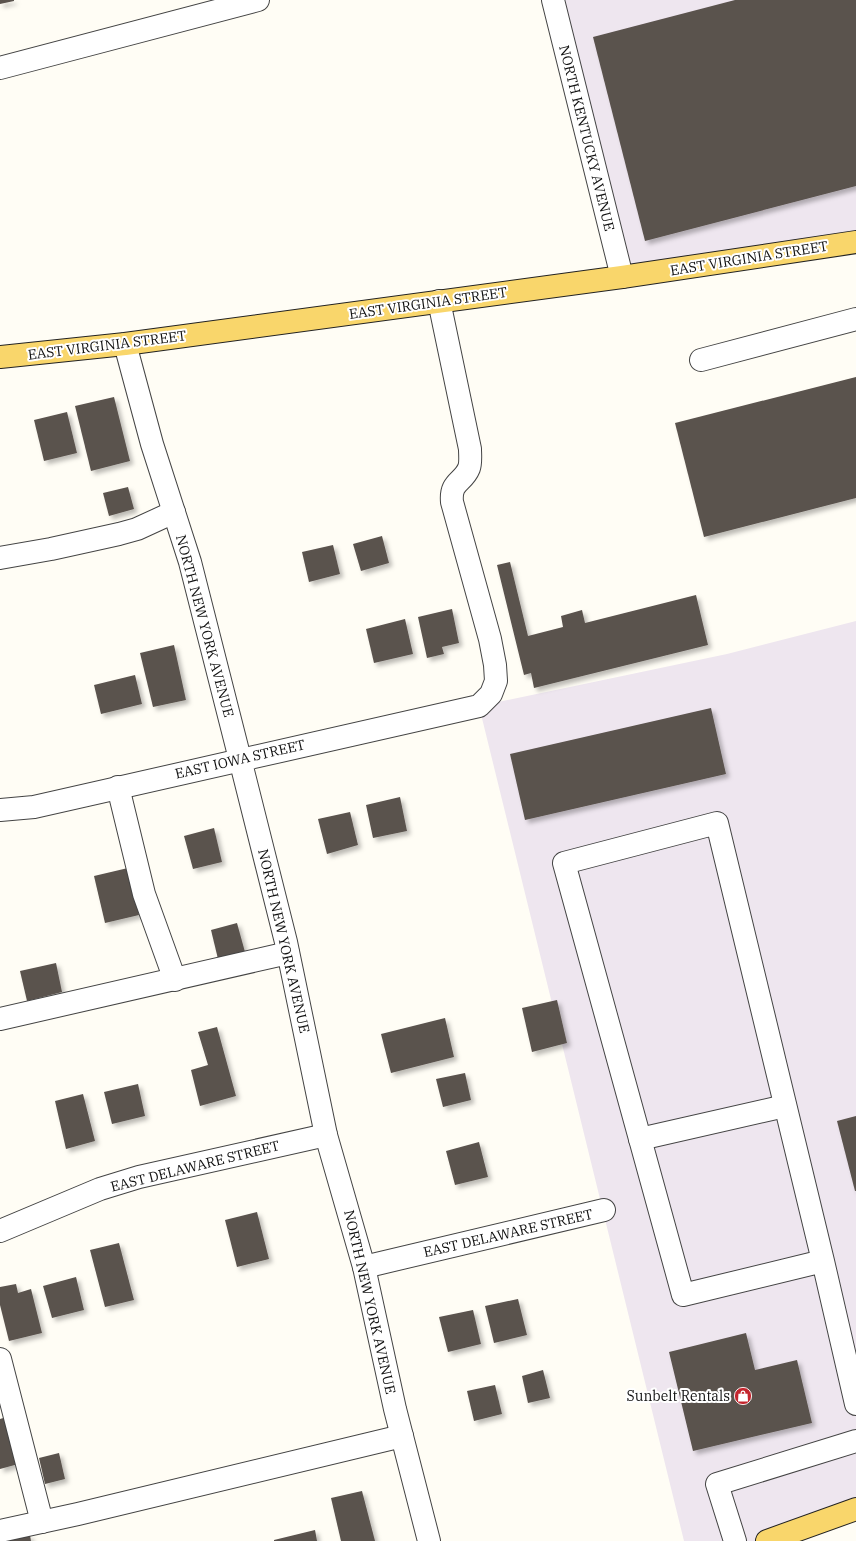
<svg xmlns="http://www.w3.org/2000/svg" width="856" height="1541" font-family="'IBM Plex Serif',serif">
  <defs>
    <filter id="shadow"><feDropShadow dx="3.5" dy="3.5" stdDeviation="2" flood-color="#0004"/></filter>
  </defs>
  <rect width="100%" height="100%" fill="#fffdf5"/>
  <g fill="#eee6ef">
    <path d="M553 0H856V242L622 277Z"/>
    <path d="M856 621V1507L755 1541H684L479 706 727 654Z"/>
  </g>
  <g fill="#5a524d" filter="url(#shadow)">
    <path d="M0 0H14V1L0 4Z"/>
    <path d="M735 0H856V186L645 241 593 37Z"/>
    <path d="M856 377V498L704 537 675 423Z"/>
    <path d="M114 397 130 461 91 471 75 406Z"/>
    <path d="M67 412 77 453 44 461 34 420Z"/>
    <path d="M128 487 134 509 109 516 103 493Z"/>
    <path d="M382 536 389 563 361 571 353 544Z"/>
    <path d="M333 545 340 574 309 582 302 552Z"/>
    <path d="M510 562 528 636 563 627 561 616 582 610 585 623 696 595 708 645 534 688 531 673 524 675 497 565Z"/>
    <path d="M452 609 459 643 442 647 444 654 427 658 418 617Z"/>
    <path d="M405 619 413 654 374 663 366 629Z"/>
    <path d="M174 645 186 700 153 707 140 653Z"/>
    <path d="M135 675 142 704 101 714 94 685Z"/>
    <path d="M711 708 726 774 525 820 510 754Z"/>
    <path d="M400 797 407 831 373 838 366 805Z"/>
    <path d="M350 812 358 845 327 854 318 819Z"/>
    <path d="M214 828 222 862 193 869 184 836Z"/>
    <path d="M128 868 139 915 105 923 94 876Z"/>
    <path d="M237 923 245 952 218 959 211 930Z"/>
    <path d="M56 963 62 992 27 1001 20 971Z"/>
    <path d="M557 1000 567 1043 532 1052 522 1008Z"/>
    <path d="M445 1018 454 1057 391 1073 381 1034Z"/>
    <path d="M217 1027 236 1096 200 1106 191 1070 208 1065 198 1032Z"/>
    <path d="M465 1073 471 1100 443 1107 436 1079Z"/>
    <path d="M138 1084 145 1116 112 1124 104 1092Z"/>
    <path d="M83 1094 95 1141 66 1149 55 1101Z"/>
    <path d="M856 1116V1191H855L837 1121Z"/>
    <path d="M479 1142 488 1177 455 1185 446 1151Z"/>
    <path d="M257 1212 269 1259 237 1267 225 1220Z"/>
    <path d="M119 1243 134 1300 105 1307 90 1250Z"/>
    <path d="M76 1277 84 1310 52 1318 43 1286Z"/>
    <path d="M16 1284 18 1293 31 1289 42 1333 9 1341 0 1305V1287Z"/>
    <path d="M518 1299 527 1335 494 1343 485 1306Z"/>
    <path d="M473 1310 481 1344 448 1352 439 1317Z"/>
    <path d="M746 1333 755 1370 797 1360 812 1423 693 1451 669 1352Z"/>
    <path d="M543 1370 550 1398 528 1403 522 1376Z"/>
    <path d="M495 1385 502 1414 474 1421 467 1391Z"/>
    <path d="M10 1416 22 1463 0 1469V1419Z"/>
    <path d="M59 1453 65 1479 45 1484 39 1458Z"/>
    <path d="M362 1491 375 1541H341L331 1498Z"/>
    <path d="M315 1530 317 1541H274V1540Z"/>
    <path d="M30 1535 31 1541H8V1540Z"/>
  </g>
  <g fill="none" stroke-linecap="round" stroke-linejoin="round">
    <defs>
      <g id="minor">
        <path d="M553 0 622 277"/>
        <path d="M0 68 258 0"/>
        <path d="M125 344 152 444 190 562 240 759 286 942 326 1135 364 1267 395 1409 429 1541"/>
        <path d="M701 360 856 319"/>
        <path d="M0 558 51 549 119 534 137 529 174 512"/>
        <path d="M118 787 144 894 175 980"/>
        <path d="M0 810 34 807 479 706 491 694 496 681 495 665 490 639 452 502C450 481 463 483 469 468 471 463 470 454 470 449L439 301"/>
        <path d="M0 1019 288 953"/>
        <path d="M640 1139 785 1106"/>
        <path d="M0 1231 100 1189 139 1177 326 1135"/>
        <path d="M823 1261 683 1295 564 863 717 823 823 1261 856 1404"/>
        <path d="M364 1267 604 1210"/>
        <path d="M0 1359 42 1522"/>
        <path d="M0 1531 78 1514 402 1436"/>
        <path d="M735 1541 717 1484 856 1441"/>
      </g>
      <g id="major">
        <path d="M0 357 125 344 622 277 856 242"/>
        <path d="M767 1541 856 1509"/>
      </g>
    </defs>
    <use href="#minor" stroke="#444" stroke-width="24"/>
    <use href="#major" stroke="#222" stroke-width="24"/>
    <use href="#minor" stroke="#fff" stroke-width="22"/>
    <use href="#major" stroke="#f9d66b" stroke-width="22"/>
  </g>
  <defs>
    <symbol id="shop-disc" viewBox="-11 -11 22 22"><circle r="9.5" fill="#c4262e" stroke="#fff"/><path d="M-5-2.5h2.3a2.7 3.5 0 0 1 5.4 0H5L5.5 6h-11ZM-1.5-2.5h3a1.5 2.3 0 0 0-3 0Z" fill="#fff"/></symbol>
  </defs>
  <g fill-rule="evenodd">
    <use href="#shop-disc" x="733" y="1386" width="20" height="20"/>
  </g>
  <g text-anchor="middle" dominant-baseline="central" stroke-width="4" stroke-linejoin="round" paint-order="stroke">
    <g font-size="14" fill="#111" stroke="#fff">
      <text transform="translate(587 138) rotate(76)">NORTH KENTUCKY AVENUE</text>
      <text transform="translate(749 258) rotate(-9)">EAST VIRGINIA STREET</text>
      <text transform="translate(428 303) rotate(-8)">EAST VIRGINIA STREET</text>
      <text transform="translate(107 345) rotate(-7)">EAST VIRGINIA STREET</text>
      <text transform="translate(205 626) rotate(75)">NORTH NEW YORK AVENUE</text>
      <text transform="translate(240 759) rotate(-13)">EAST IOWA STREET</text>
      <text transform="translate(284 941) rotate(77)">NORTH NEW YORK AVENUE</text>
      <text transform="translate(195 1166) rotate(-14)">EAST DELAWARE STREET</text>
      <text transform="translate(508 1233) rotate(-13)">EAST DELAWARE STREET</text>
      <text transform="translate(370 1302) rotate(77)">NORTH NEW YORK AVENUE</text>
    </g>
    <g font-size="14" fill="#111" stroke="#fff" text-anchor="end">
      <text x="730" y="1396">Sunbelt Rentals</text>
    </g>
  </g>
</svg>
